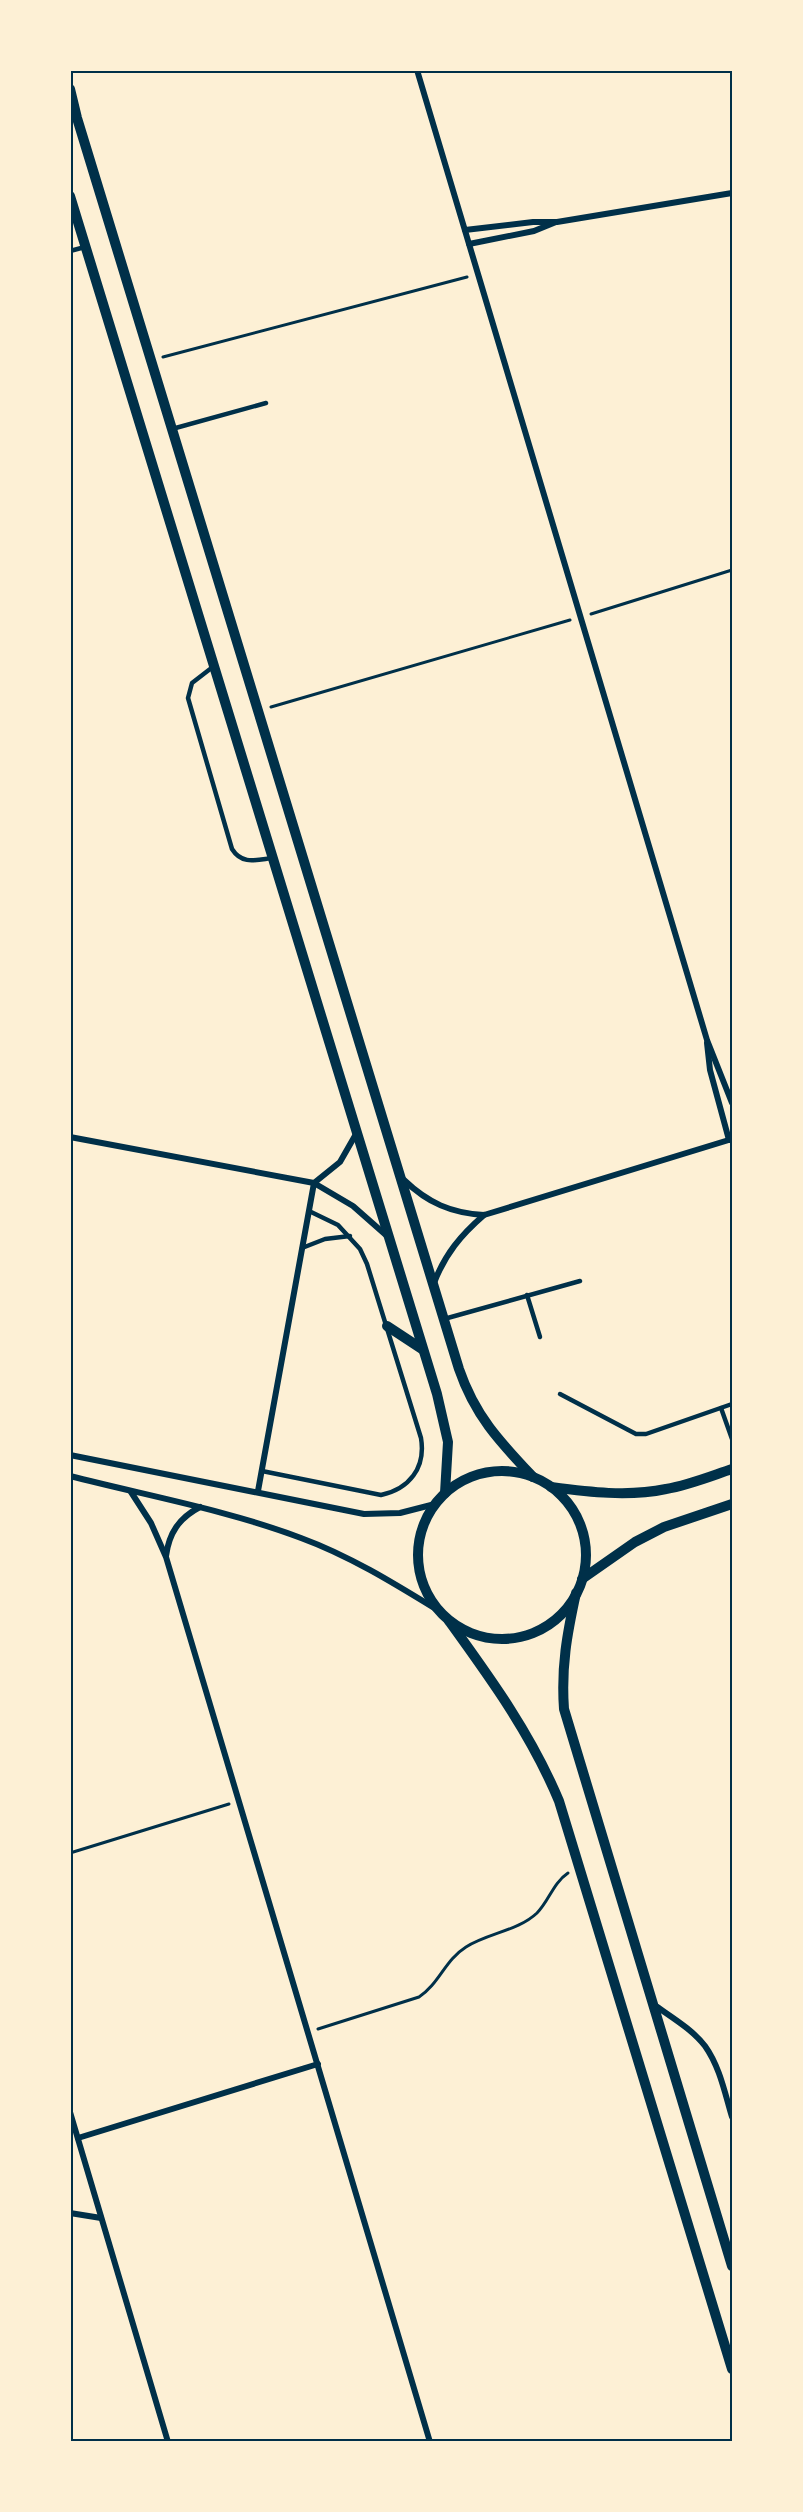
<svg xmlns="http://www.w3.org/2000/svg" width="803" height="2512" font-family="'Open Sans',sans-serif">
  <rect width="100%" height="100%" fill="#fdf0d5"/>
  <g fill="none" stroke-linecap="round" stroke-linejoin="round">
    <g stroke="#003049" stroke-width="3">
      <path d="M163 357 467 277"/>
      <path d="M591 614 732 570"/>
      <path d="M271 707 570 620"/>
      <path d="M70 1853 229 1804"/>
      <path d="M318 2029 419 1997C439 1984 445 1960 466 1947 488 1933 518 1931 537 1913 549 1901 553 1883 568 1873"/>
    </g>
    <g stroke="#003049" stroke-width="4.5">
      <path d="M70 251 85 247"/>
      <path d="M172 429 266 403"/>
      <path d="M214 666 192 683 188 698 232 849C242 865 256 860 272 858"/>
      <path d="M302 1248 325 1239 350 1236"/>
      <path d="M527 1295 540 1337"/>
      <path d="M444 1319 580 1281"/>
      <path d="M560 1394 636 1434H646L732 1404"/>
      <path d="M721 1408 732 1439"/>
      <path d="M262 1471 381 1495C409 1489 426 1468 421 1438L367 1264 360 1249 338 1225 309 1211"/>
    </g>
    <g stroke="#003049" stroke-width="6">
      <path d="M417 70 707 1040 732 1103"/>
      <path d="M465 230 533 222H557L732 193"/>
      <path d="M469 244 534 231 556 222"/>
      <path d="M707 1043 710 1070 729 1140"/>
      <path d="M70 1137 314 1183 353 1206 387 1236"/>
      <path d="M404 1180C428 1203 451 1213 484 1215L732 1139"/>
      <path d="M434 1283C445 1254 461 1235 484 1215"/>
      <path d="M70 1455 364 1514 400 1513 435 1504"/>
      <path d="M70 1476C148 1496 227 1510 301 1538 350 1556 395 1584 439 1611"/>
      <path d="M258 1491 314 1183 340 1162 356 1134"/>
      <path d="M131 1492 151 1523 166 1557 430 2442"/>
      <path d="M166 1556C169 1533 179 1518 200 1507"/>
      <path d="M653 2004C671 2017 692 2029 705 2046 720 2067 725 2094 732 2117"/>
      <path d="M70 2112 168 2442"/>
      <path d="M78 2138 318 2064"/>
      <path d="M70 2213 101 2218"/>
    </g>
    <g stroke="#003049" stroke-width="10">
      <path d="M70 89 77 118 459 1369C475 1416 500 1442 533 1477"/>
      <path d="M70 196 437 1394 448 1442 445 1493"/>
      <path d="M387 1326 422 1349"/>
      <circle cx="502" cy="1555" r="84"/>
      <path d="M551 1487C589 1492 628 1497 666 1489 689 1485 711 1476 732 1469"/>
      <path d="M582 1579 635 1542 664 1527 732 1504"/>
      <path d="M576 1593C567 1634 561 1667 564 1709L732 2266"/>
      <path d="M449 1621C491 1679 531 1734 559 1801L732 2369"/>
    </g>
  </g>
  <rect width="803" height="2512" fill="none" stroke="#fdf0d5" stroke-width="144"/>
  <rect x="72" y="72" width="659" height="2368" fill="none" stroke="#003049" stroke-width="2"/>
</svg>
